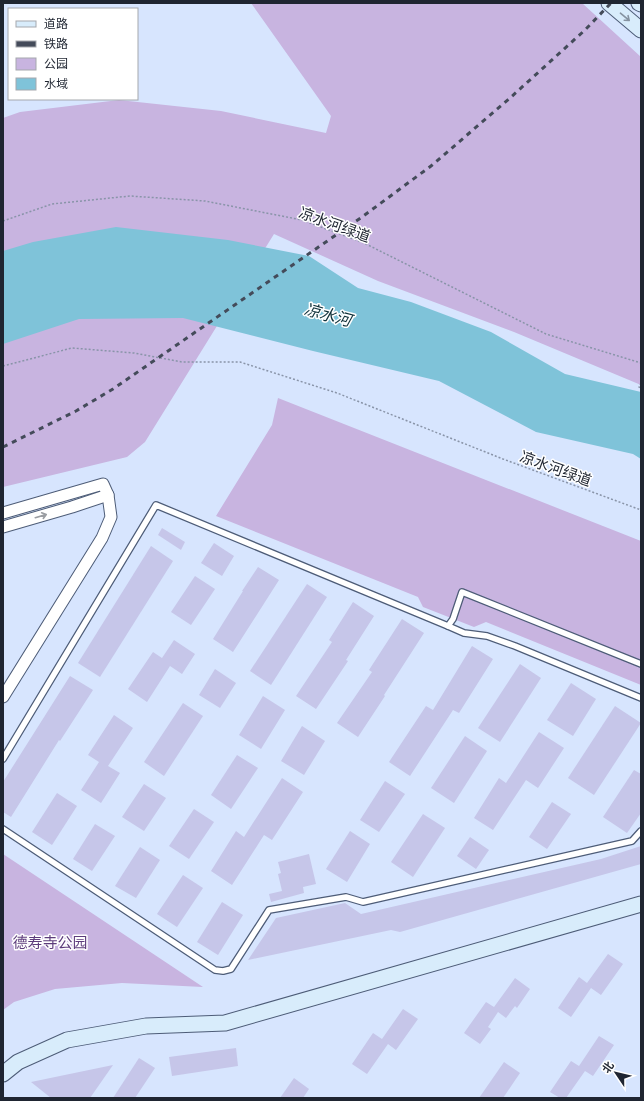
<svg xmlns="http://www.w3.org/2000/svg" width="644" height="1101" font-family="'Exo 2','Noto Sans SC',sans-serif">
  <rect width="100%" height="100%" fill="#d7e5fe"/>
  <g fill="#c8b4e0">
    <path d="M251 3H582L641 57V385L514 332 378 281 274 234 145 442 127 457 3 487V118L20 112 119 100 221 111 326 133 331 116Z"/>
    <path d="M278 398 641 541V685L486 622 474 627 423 607 418 597 216 516 272 425Z"/>
    <path d="M3 854 203 987 122 983 55 989 14 1002 3 1010Z"/>
  </g>
  <path fill="#7fc3d9" d="M116 227 228 240 309 256 358 288 411 302 491 332 565 374 641 392V459L633 454 536 432 439 381 313 351 183 318 79 319 3 344V251L33 242Z"/>
  <g fill="#c6c6e9">
    <path d="M162 528 185 542 181 550 158 535Z"/>
    <path d="M214 543 234 556 222 576 201 563Z"/>
    <path d="M151 546 173 561 100 677 78 663Z"/>
    <path d="M258 567 279 580 233 652 213 639 243 591H242Z"/>
    <path d="M195 576 215 589 191 625 171 612Z"/>
    <path d="M307 584 327 597 271 685 250 671Z"/>
    <path d="M353 602 374 616 346 660 348 661 316 709 296 696 332 642 329 640Z"/>
    <path d="M402 619 424 633 384 695 385 696 358 737 337 723 372 672 369 670Z"/>
    <path d="M174 640 195 654 182 674 170 666 147 702 128 689 153 652 162 658Z"/>
    <path d="M472 646 493 659 459 713 453 710 410 776 389 762 426 706 433 710Z"/>
    <path d="M520 664 541 678 500 742 478 728Z"/>
    <path d="M215 669 236 683 220 708 199 695Z"/>
    <path d="M70 676 93 690 60 741 59 740 11 817 3 812V782Z"/>
    <path d="M571 683 596 699 573 736 547 720Z"/>
    <path d="M263 696 285 710 261 749 239 735Z"/>
    <path d="M183 703 203 716 164 776 144 762Z"/>
    <path d="M615 706 641 723 594 795 568 778Z"/>
    <path d="M114 715 133 728 108 766 120 773 101 803 81 790 99 762 88 755Z"/>
    <path d="M302 726 325 741 304 775 281 761Z"/>
    <path d="M539 732 564 748 538 788 526 780 493 830 474 818 499 778 506 783Z"/>
    <path d="M465 736 487 751 454 803 431 788Z"/>
    <path d="M237 755 258 768 231 809 211 795Z"/>
    <path d="M634 770 641 774V813L627 833 603 817Z"/>
    <path d="M282 778 303 792 272 840 264 835 232 885 211 871 236 831 244 837Z"/>
    <path d="M385 781 405 794 379 832 360 820Z"/>
    <path d="M144 784 166 798 144 831 122 817Z"/>
    <path d="M57 793 77 806 52 845 32 832Z"/>
    <path d="M552 802 571 814 547 849 529 837Z"/>
    <path d="M194 809 214 822 189 859 169 846Z"/>
    <path d="M423 814 445 828 413 877 391 862Z"/>
    <path d="M95 824 115 836 92 871 73 859Z"/>
    <path d="M350 831 370 844 347 882 326 869Z"/>
    <path d="M470 837 489 850 476 869 457 856Z"/>
    <path d="M641 846V864L400 932 391 930 248 960 276 918 345 903 361 914 601 859Z"/>
    <path d="M140 847 160 860 136 898 115 886Z"/>
    <path d="M309 854 316 884 303 887 304 893 271 902 269 894 282 891 278 874 281 873 278 862Z"/>
    <path d="M183 875 203 888 177 927 157 914Z"/>
    <path d="M222 902 243 915 218 955 197 942Z"/>
    <path d="M608 954 623 964 601 995 591 988 571 1017 558 1008 579 977 587 983Z"/>
    <path d="M515 978 530 989 517 1008 515 1006 506 1018 498 1012 488 1027 491 1029 480 1044 464 1033 486 1002 494 1007Z"/>
    <path d="M403 1009 418 1019 396 1050 388 1044 367 1074 352 1064 373 1033 382 1039Z"/>
    <path d="M599 1036 614 1045 593 1076 585 1071 566 1098H560L550 1092 571 1061 579 1066Z"/>
    <path d="M236 1048 238 1066 172 1076 169 1057Z"/>
    <path d="M139 1058 155 1068 135 1098H113Z"/>
    <path d="M504 1062 520 1073 503 1098H479Z"/>
    <path d="M113 1065 90 1098H51L31 1082Z"/>
    <path d="M294 1078 309 1089 303 1098H280Z"/>
  </g>
  <g fill="none" stroke-linecap="round" stroke-linejoin="round">
    <defs>
      <g id="lane">
        <path d="M448 626 464 633 487 636 515 646 641 698"/>
        <path d="M3 759 156 505 448 626 453 619 462 592 641 664"/>
        <path d="M3 829 215 970 223 971 231 969 269 910 346 897 363 902 632 841 641 831"/>
      </g>
      <g id="street">
        <path d="M3 513 103 484 108 495 111 517 102 538 3 697"/>
        <path d="M3 527 72 507 108 495"/>
      </g>
      <g id="secondary">
        <path d="M609 3 641 30"/>
        <path d="M639 3 641 4"/>
        <path d="M3 1074 18 1062 67 1040 146 1026 225 1023 641 904"/>
      </g>
    </defs>
    <use href="#lane" stroke="#4d5c77" stroke-width="8"/>
    <use href="#street" stroke="#4d5c77" stroke-width="13"/>
    <use href="#secondary" stroke="#4d5c77" stroke-width="17"/>
    <g stroke="#8994a8" stroke-width="1.5" stroke-dasharray="2 2" stroke-linecap="butt">
      <path d="M3 221 52 204 130 196 205 201 302 220 364 243 546 334 641 363"/>
      <path d="M3 366 72 348 134 353 182 362H240L337 393 503 459 641 510"/>
      <path d="M641 383 639 387 641 388"/>
    </g>
    <use href="#lane" stroke="#fff" stroke-width="5.5"/>
    <use href="#street" stroke="#fff" stroke-width="11"/>
    <use href="#secondary" stroke="#d8ecfb" stroke-width="15"/>
    <path stroke="#444b5a" stroke-width="3" stroke-dasharray="5 5" stroke-linecap="butt" d="M3 447 76 411 113 389 362 217 431 166 510 98 585 30 611 3"/>
  </g>
  <defs><path id="oneway-shaft" d="M-6 0H5M1.5-3L5.5 0L1.5 3" fill="none" stroke-width="1.6" stroke-linecap="round" stroke-linejoin="round"/></defs>
  <use stroke="#8592a0" href="#oneway-shaft" transform="translate(625 17) rotate(40)"/>
  <use stroke="#9a9da2" href="#oneway-shaft" transform="translate(41 516) rotate(-16)"/>
  <g text-anchor="middle" dominant-baseline="central" stroke-width="3" stroke-linejoin="round" paint-order="stroke">
    <g font-size="15" fill="#1f2531" stroke="#fff">
      <text transform="translate(335 224) rotate(20)">凉水河绿道</text>
      <text transform="translate(556 468) rotate(20)">凉水河绿道</text>
    </g>
    <g font-size="15" fill="#5d3d7c" stroke="#fff">
      <text x="50" y="942">德寿寺公园</text>
    </g>
    <g font-size="16" font-style="italic" fill="#0f313a" stroke="#fff">
      <text transform="translate(328 314) rotate(15)">凉水河</text>
    </g>
  </g>
  <rect width="644" height="1101" fill="none" stroke="#1f2531" stroke-width="8"/>
  <rect x="8" y="8" width="130" height="92" fill="#ffffff" stroke="#a5a8ad"/>
  <rect x="16" y="21" width="20" height="6" fill="#d8ecfb" stroke="#a5a8ad"/>
  <text x="44" y="28" font-size="12" fill="#1f2531">道路</text>
  <rect x="16" y="41" width="20" height="6" fill="#444b5a" stroke="#a5a8ad"/>
  <text x="44" y="48" font-size="12" fill="#1f2531">铁路</text>
  <rect x="16" y="58" width="20" height="12" fill="#c8b4e0" stroke="#a5a8ad"/>
  <text x="44" y="68" font-size="12" fill="#1f2531">公园</text>
  <rect x="16" y="78" width="20" height="12" fill="#7fc3d9" stroke="#a5a8ad"/>
  <text x="44" y="88" font-size="12" fill="#1f2531">水域</text>
  <g transform="translate(616 1073) rotate(305)" stroke="#ffffff" stroke-width="3" paint-order="stroke">
  <path d="M0-3L7 15L0 10L-7 15Z" fill="#1f2531"/>
  <text y="-6" font-size="11" font-weight="bold" text-anchor="middle" fill="#1f2531">北</text>
  </g>
</svg>
